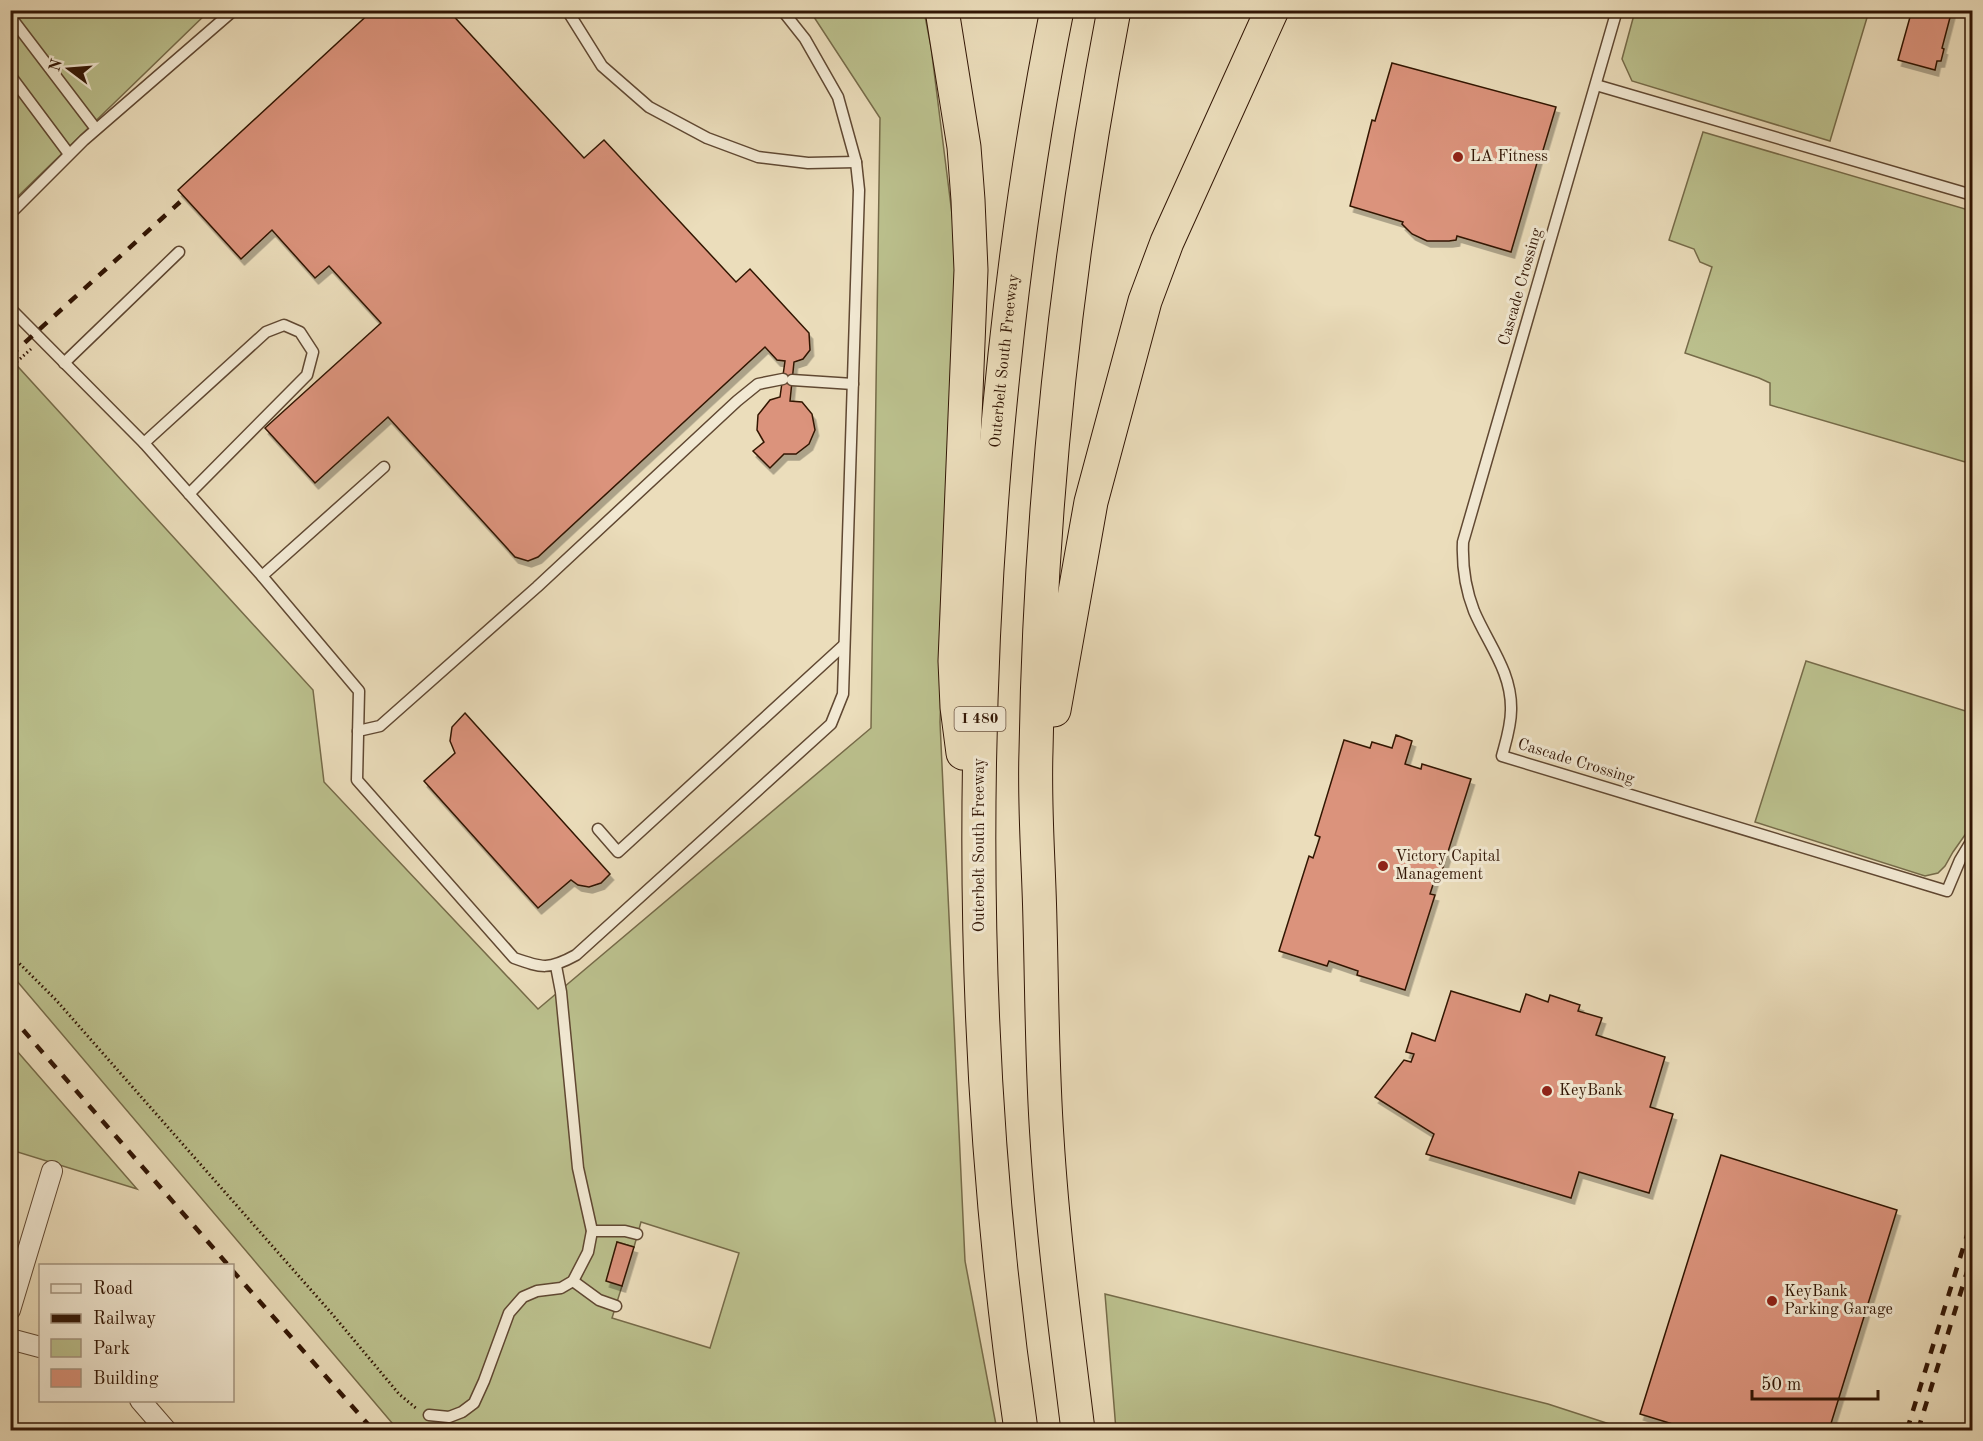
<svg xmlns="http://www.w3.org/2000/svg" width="1983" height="1441" font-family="'Old Standard TT',serif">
  <defs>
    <filter id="shadow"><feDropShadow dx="3.5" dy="6" stdDeviation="0" flood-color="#0004"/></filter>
  </defs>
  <rect width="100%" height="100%" fill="#ebddbb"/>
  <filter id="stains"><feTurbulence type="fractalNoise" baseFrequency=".00333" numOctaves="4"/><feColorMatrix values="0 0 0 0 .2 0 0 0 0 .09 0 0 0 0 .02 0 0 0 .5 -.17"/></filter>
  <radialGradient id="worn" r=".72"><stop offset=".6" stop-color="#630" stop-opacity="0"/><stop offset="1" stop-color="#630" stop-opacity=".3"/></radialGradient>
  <g fill="#bbc08d" stroke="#766b49" stroke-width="1.5" fill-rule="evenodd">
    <path d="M11 11H209L11 203Z"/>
    <path d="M810 11H924L931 47 958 262 940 722 965 1261 997 1430H398L11 974 10 358 313 690 324 782 538 1009 871 728 880 118ZM641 1222 739 1253 710 1348 612 1318 622 1286 617 1242 634 1247Z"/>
    <path d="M1635 11H1869L1830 141 1632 81 1622 59Z"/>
    <path d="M1703 132 1972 211V464L1770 405V383L1759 378 1685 353 1712 267 1700 262 1694 249 1669 240Z"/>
    <path d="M1806 661 1972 713V825L1953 852 1945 866 1938 873 1925 876 1755 822Z"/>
    <path d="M10 1043 137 1189 11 1150Z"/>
    <path d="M1105 1294 1548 1404 1628 1430H1116Z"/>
  </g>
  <g fill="#db937b" stroke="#321605" stroke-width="1.5" filter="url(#shadow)">
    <path d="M373 10H448L584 158 604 140 736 282 750 269 809 333 810 350 803 359 794 362 790 401 802 402 812 414 815 430 809 444 796 454H784L770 468 753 451 764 442 757 430 758 415 770 400 780 397 785 361 777 360 765 347 538 557 528 561 515 557 388 417 315 483 265 428 381 323 329 266 315 278 272 230 241 259 178 190Z"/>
    <path d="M1912 10H1952L1942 48 1944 49 1941 61H1937L1935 70 1898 60Z"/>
    <path d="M1392 63 1556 107 1541 157 1539 156 1511 252 1457 236 1456 240 1449 241H1427L1412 234 1402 224 1403 222 1350 206 1372 120 1375 121Z"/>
    <path d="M465 713 610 874 601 883 589 887 578 885 571 880 538 908 424 781 455 753 450 741 452 727Z"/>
    <path d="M1396 735 1412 741 1405 764 1421 769 1422 764 1471 779 1441 874 1437 872 1430 894 1435 895 1405 990 1357 975 1358 971 1329 961 1327 966 1279 951 1309 856 1313 858 1320 837 1315 835 1344 740 1370 748 1372 742 1392 748Z"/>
    <path d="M1451 991 1520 1012 1526 994 1548 1002 1550 995 1580 1005 1578 1011 1602 1018 1596 1035 1665 1057 1650 1107 1673 1114 1649 1193 1579 1172 1571 1198 1426 1154 1434 1134 1375 1097 1404 1060 1411 1062 1414 1054 1406 1052 1412 1033 1435 1041Z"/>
    <path d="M1721 1155 1897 1210 1829 1430H1692L1640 1414Z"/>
    <path d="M617 1242 634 1247 622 1286 606 1281Z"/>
  </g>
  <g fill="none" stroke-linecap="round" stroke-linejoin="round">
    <defs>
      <g id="service">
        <path d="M567 10 602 66 649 107 707 138 758 157 808 163 856 162"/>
        <path d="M1617 10 1463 542C1462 566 1465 588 1474 611 1488 644 1512 672 1511 710 1511 726 1506 741 1502 756L1947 891 1960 860 1972 840"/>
        <path d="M10 16 96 129"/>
        <path d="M10 75 69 154"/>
        <path d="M1596 85 1972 195"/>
        <path d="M10 214 84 140 234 10"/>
        <path d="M10 308 144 443 262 576 359 691 357 780 514 958C542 968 549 970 576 955L831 724 843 694 859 190 856 162 838 97 805 39 782 10"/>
        <path d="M64 363 179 252"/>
        <path d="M792 380 853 384"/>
        <path d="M144 443 266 332 284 325 300 332 313 352 307 375 189 494"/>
        <path d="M262 576 384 467"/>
        <path d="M358 731 380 726 537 587 737 401 758 384 783 379"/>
        <path d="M598 829 618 852 844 645"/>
        <path d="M592 1231H625L637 1234"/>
        <path d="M573 1281 599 1300 616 1306"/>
        <path d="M429 1415 449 1417 462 1412 474 1403 484 1381 509 1313 523 1297 537 1291 561 1288 573 1281 588 1252 592 1231 578 1168 561 992 556 966"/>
      </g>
      <g id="minor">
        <path d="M10 1310 52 1171"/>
        <path d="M10 1339 40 1347"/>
        <path d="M140 1400 166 1430"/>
      </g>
      <g id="motorway">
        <path d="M942 10 964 147 968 200 971 270 955 661 957 707 963 753"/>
        <path d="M1054 710 1091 502 1145 301 1167 242 1272 10"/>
        <path id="s1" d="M1021 1430C974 1109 968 781 995 458 1008 308 1027 158 1057 10"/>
        <path d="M1078 1430C1066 1333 1053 1236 1047 1138 1042 1067 1042 995 1040 923 1039 866 1034 808 1036 751 1040 503 1067 255 1114 10"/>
      </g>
    </defs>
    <use href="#service" stroke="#604832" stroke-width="13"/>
    <use href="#minor" stroke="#604832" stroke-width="22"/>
    <use href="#motorway" stroke="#321605" stroke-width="35"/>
    <g stroke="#321605" stroke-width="3" stroke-dasharray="1.5 3" stroke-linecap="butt">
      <path d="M10 368 31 349"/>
      <path d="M10 954 56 1000 333 1315 399 1394 417 1409"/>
    </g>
    <use href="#service" stroke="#f2e9d3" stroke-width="10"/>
    <use href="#minor" stroke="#f2e9d3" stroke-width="20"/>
    <use href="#motorway" stroke="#ebddbb" stroke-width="33"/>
    <g stroke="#321605" stroke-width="4.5" stroke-dasharray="10 10" stroke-linecap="butt">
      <path d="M10 356 180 202"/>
      <path d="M10 1015 229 1266"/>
      <path d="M232 1270 373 1430"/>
      <path d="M1907 1430 1972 1219"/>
      <path d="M1918 1430 1972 1256"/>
    </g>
  </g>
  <g fill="#8f2418" stroke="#f2e9d3" stroke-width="2">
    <circle cx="1458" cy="157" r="6"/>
    <circle cx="1383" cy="866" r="6"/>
    <circle cx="1547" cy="1091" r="6"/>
    <circle cx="1772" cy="1301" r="6"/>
  </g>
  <g text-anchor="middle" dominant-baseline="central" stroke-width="6" stroke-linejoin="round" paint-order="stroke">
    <rect fill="#f2e9d3" stroke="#6c5543" stroke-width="1.5" x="954.5" y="707" width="51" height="24" rx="4.5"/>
    <g font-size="15" font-weight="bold" fill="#321605">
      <text x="980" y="719">I 480</text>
    </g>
    <g font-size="16" fill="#321605" stroke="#f2e9d3" text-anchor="start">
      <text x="1470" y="157">LA Fitness</text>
      <text x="1395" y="857">Victory Capital<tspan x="1395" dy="18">Management</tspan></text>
      <text x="1559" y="1091">KeyBank</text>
      <text x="1784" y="1292">KeyBank<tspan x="1784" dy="18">Parking Garage</tspan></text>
    </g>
    <g font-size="16" fill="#321605" stroke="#f2e9d3">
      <text transform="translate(1521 287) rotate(-74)">Cascade Crossing</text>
      <text stroke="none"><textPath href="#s1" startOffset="1072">Outerbelt South Freeway</textPath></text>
      <text transform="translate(1576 762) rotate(17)">Cascade Crossing</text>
      <text transform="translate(980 845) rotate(-90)">Outerbelt South Freeway</text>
    </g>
  </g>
  <rect width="1983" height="1441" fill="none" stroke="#ebddbb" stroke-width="36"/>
  <rect x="12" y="12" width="1959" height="1417" fill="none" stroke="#321605" stroke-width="3"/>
  <rect x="18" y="18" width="1947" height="1405" fill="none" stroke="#321605" stroke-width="1.5"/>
  <rect x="39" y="1264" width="195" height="138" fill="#f2e9d3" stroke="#a59581" stroke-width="1.5"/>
  <rect x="51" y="1284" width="30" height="9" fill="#f2e9d3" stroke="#a59581" stroke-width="1.5"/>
  <text x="93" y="1294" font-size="18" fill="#321605">Road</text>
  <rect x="51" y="1314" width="30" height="9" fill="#321605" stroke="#a59581" stroke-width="1.5"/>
  <text x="93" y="1324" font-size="18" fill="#321605">Railway</text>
  <rect x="51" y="1339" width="30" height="18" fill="#bbc08d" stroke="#a59581" stroke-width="1.5"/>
  <text x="93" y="1354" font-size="18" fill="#321605">Park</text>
  <rect x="51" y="1369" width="30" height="18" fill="#db937b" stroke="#a59581" stroke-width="1.5"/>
  <text x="93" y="1384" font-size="18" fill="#321605">Building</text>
  <g transform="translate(69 69) rotate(286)" stroke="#f2e9d3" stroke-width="4.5" paint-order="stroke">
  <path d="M0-4.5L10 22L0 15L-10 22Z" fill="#321605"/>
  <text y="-9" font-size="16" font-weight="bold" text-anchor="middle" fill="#321605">N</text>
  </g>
  <path d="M1752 1390v9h126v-9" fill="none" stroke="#321605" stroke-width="3"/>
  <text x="1761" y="1390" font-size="18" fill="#321605" stroke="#f2e9d3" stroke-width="4.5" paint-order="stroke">50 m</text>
  <rect width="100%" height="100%" filter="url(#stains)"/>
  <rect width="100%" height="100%" fill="url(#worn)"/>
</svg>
